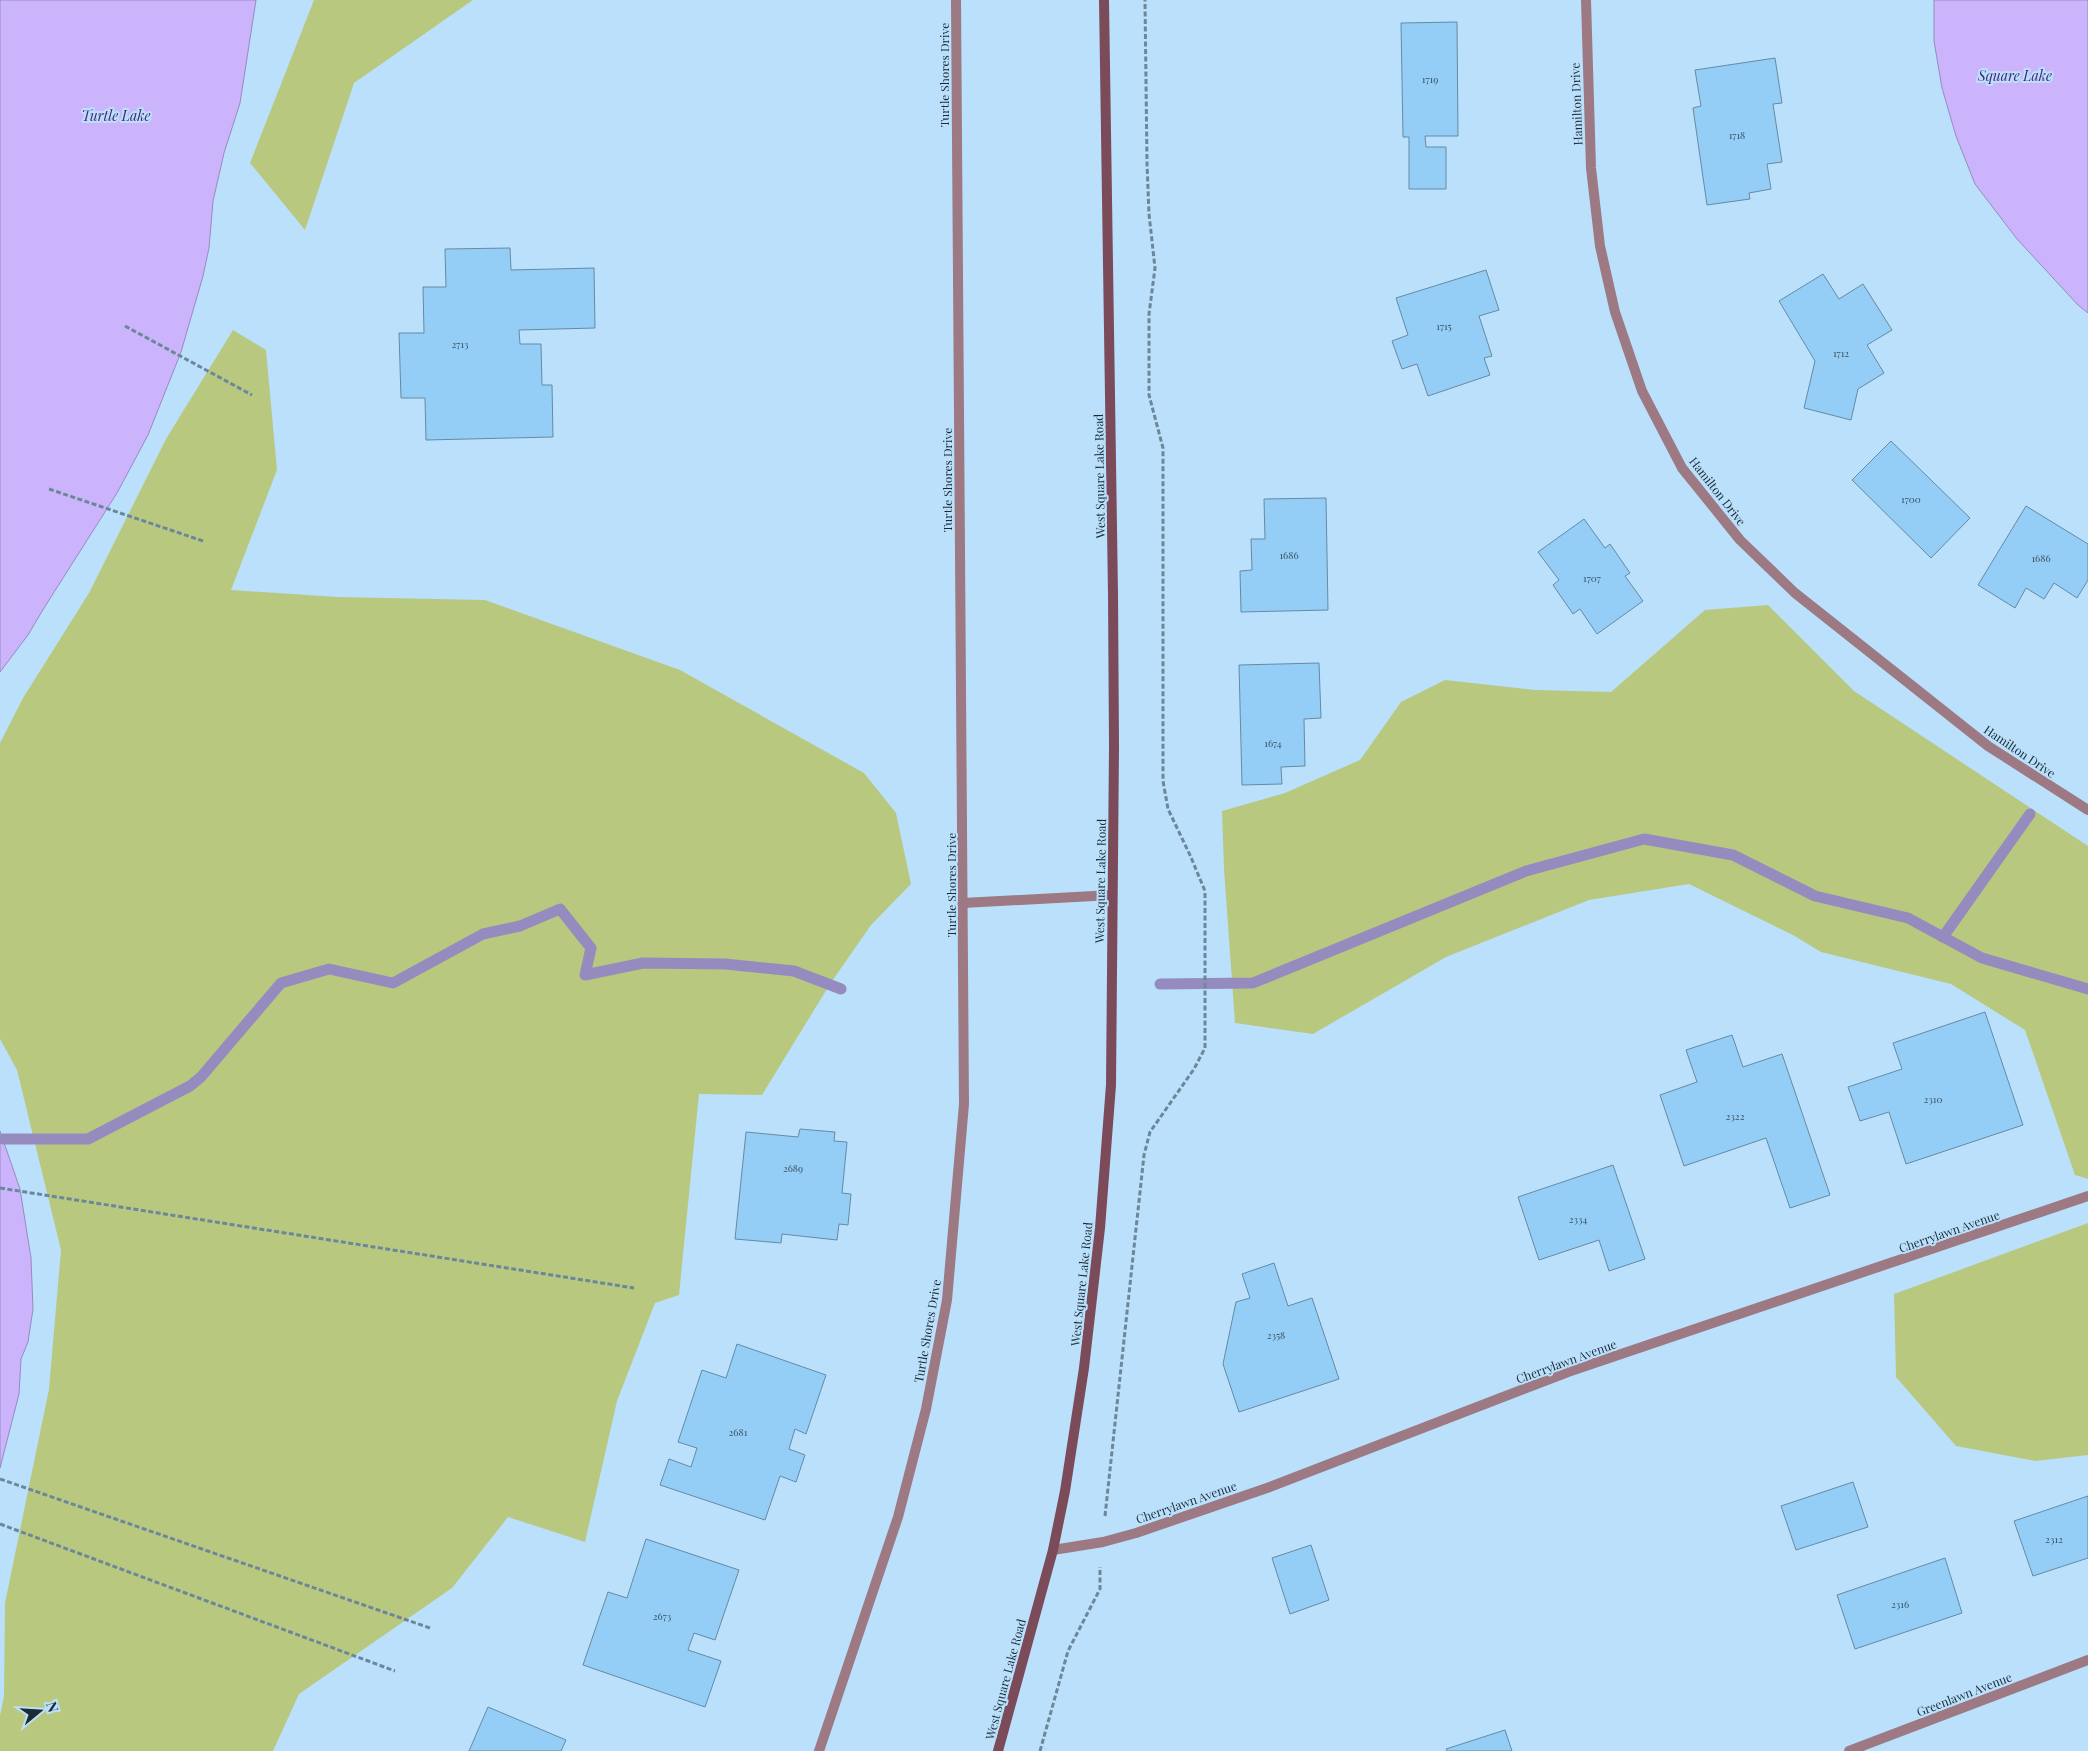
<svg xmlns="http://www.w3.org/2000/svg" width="2088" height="1751" font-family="'Playfair Display',serif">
  <rect width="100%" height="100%" fill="#bae0fc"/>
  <g fill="#b8c97f">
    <path d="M314 0H473L354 83 305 230 250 163Z"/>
    <path d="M233 330 266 350 277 470 231 590 338 597 485 600 680 670 864 773 896 813 911 884 871 925 830 984 762 1095 699 1094 679 1295 655 1303 617 1401 585 1542 508 1517 452 1588 299 1694 273 1751H0V1716L4 1696 5 1603 49 1389 61 1250 17 1070 0 1039V743L23 698 89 593 166 439Z"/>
    <path d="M1768 605 1854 691 2088 846V1179L2075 1175 2025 1030 1951 984 1821 952 1793 935 1689 884 1589 900 1446 957 1313 1034 1235 1023 1224 869 1222 811 1285 793 1360 760 1401 702 1445 680 1535 690 1611 692 1705 610Z"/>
    <path d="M2088 1223V1455L2035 1461 1956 1446 1896 1377 1894 1294Z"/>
  </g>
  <g fill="#cbb4fb" stroke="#968bbf">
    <path d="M0 0H256L240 103 224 153 213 201 209 248 203 276 181 352 148 435 117 493 44 608 28 635 0 672Z"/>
    <path d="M1934 0H2088V313L2078 305 2017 239 1975 184 1956 136 1942 88 1934 41Z"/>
    <path d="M0 1131 20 1189 31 1258 33 1309 28 1342 21 1359 19 1394 0 1468Z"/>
  </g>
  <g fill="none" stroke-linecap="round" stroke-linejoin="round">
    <g stroke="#968bbf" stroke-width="11">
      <path d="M1943 937 2030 814"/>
      <path d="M1160 984 1253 983 1526 871 1644 839 1733 855 1815 896 1908 918 1982 958 2088 989"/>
      <path d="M3 1139H88L190 1086 201 1077 281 983 329 969 393 983 483 934 520 926 560 909 591 948 585 975 643 963 725 964 794 971 841 989"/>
    </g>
  </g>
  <g fill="#94cdf5" stroke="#668aa3">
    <path d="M1457 22 1458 136H1425L1426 147H1446V189H1409V137H1403L1401 23Z"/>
    <path d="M1775 58 1782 103 1773 104 1782 162 1767 164 1771 189 1749 193 1750 199 1707 205 1693 108 1701 106 1695 70Z"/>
    <path d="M510 248 511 270 594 268 595 328 519 330 520 344H541L542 385H552L553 437 426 440 425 398H401L399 333H424L423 287H446L445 249Z"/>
    <path d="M1486 270 1499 310 1479 316 1492 356 1484 358 1490 375 1428 396 1417 364 1402 369 1392 341 1408 335 1396 298Z"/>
    <path d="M1823 274 1839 299 1863 284 1892 330 1867 345 1884 373 1858 389 1851 420 1804 408 1815 361 1779 301Z"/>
    <path d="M1891 441 1970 518 1931 558 1852 480Z"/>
    <path d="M1326 498 1328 610 1241 612 1240 571 1252 570 1251 539H1265L1264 499Z"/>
    <path d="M2026 506 2088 544V580L2077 598 2054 583 2044 599 2026 588 2015 608 1978 585Z"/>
    <path d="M1584 519 1605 548 1610 544 1630 573 1625 576 1643 601 1597 634 1580 609 1573 614 1553 585 1559 580 1538 552Z"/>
    <path d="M1319 663 1321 718 1304 719 1305 766 1281 767 1282 784 1242 785 1239 665Z"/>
    <path d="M1985 1012 2023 1125 1906 1164 1889 1112 1860 1121 1848 1087 1902 1069 1893 1043Z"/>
    <path d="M1732 1035 1743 1067 1782 1054 1830 1195 1790 1208 1766 1138 1684 1166 1660 1095 1697 1082 1686 1050Z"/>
    <path d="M800 1129 835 1132 834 1141 847 1142 842 1193 851 1194 848 1225 839 1224 837 1240 782 1234 781 1243 735 1239 746 1132 798 1137Z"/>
    <path d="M1613 1165 1645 1259 1609 1271 1599 1240 1539 1260 1518 1197Z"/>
    <path d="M1274 1263 1288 1306 1312 1298 1339 1379 1239 1412 1223 1364 1236 1302 1250 1298 1242 1274Z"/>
    <path d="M737 1344 826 1375 806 1434 795 1429 789 1449 805 1455 796 1482 780 1476 765 1520 660 1485 669 1459 691 1467 697 1448 678 1442 702 1370 726 1378Z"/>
    <path d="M1853 1482 1868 1527 1796 1550 1781 1506Z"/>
    <path d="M2088 1496V1558L2033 1576 2014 1521Z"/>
    <path d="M646 1539 739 1570 715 1640 694 1633 688 1650 721 1661 705 1707 583 1665 608 1592 627 1598Z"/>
    <path d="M1311 1545 1329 1600 1290 1614 1272 1558Z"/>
    <path d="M1945 1558 1962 1613 1855 1649 1837 1595Z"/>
    <path d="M488 1707 566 1740 561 1751H469Z"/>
    <path d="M1505 1730 1512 1751H1447L1446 1749Z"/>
  </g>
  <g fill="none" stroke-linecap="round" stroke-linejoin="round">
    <g stroke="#6c879a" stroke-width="3" stroke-dasharray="5 2.5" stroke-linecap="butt">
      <path d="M125 326 252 395"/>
      <path d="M49 489 203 541"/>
      <path d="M0 1188 634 1288"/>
      <path d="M0 1479 430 1628"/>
      <path d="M1105 1516 1144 1155 1150 1132 1194 1069 1205 1048V891L1190 855 1168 809 1163 781V448L1149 395V314L1155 268 1149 214 1147 163 1145 0"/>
      <path d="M0 1524 395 1671"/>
      <path d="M1040 1751 1068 1651 1100 1589V1567"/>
    </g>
    <path stroke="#9c7983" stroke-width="10" d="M963 903 1112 895"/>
    <g stroke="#9c7983" stroke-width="10">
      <path d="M1586 0 1591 168 1600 246 1615 312 1642 391 1682 468 1740 540 1795 593 1988 746 2088 810"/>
      <path d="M1053 1550 1103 1542 1136 1533 1267 1488 1568 1372 2088 1196"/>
      <path d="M819 1751 898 1517 926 1409 947 1300 964 1104 956 0"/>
      <path d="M1849 1751 2088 1660"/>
    </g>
    <path stroke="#7b4b5a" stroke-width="10" d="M998 1751 1053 1550 1065 1491 1084 1368 1100 1228 1111 1085 1114 746 1113 594 1104 0"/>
  </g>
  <g text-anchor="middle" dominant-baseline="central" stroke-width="4" stroke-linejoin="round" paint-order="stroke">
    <g font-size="10" fill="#395364">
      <text x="1430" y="79">1719</text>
      <text x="1737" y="135">1718</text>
      <text x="1444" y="326">1715</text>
      <text x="460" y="344">2713</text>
      <text x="1841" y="353">1712</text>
      <text x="1911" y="499">1700</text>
      <text x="1289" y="555">1686</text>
      <text x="2041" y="558">1686</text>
      <text x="1592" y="578">1707</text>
      <text x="1273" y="743">1674</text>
      <text x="1933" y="1099">2310</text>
      <text x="1735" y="1116">2322</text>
      <text x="793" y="1168">2689</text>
      <text x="1578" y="1219">2334</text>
      <text x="1276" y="1335">2358</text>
      <text x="738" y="1432">2681</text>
      <text x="2054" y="1539">2312</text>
      <text x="1900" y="1604">2316</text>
      <text x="662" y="1616">2673</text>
    </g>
    <g font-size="12" fill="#1b2a34" stroke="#bae0fc">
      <text transform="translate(944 75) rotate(-90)">Turtle Shores Drive</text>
      <text transform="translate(1576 104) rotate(-92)">Hamilton Drive</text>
      <text transform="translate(1099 476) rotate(-91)">West Square Lake Road</text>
      <text transform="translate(947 480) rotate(-90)">Turtle Shores Drive</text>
      <text transform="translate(1718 491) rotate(52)">Hamilton Drive</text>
      <text transform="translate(2020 751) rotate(34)">Hamilton Drive</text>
      <text transform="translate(1100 881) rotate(-89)">West Square Lake Road</text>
      <text transform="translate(951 885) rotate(-90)">Turtle Shores Drive</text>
      <text transform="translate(1949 1231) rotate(-19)">Cherrylawn Avenue</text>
      <text transform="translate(1081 1284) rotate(-84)">West Square Lake Road</text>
      <text transform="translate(927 1331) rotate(-80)">Turtle Shores Drive</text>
      <text transform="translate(1566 1361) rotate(-20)">Cherrylawn Avenue</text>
      <text transform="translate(1186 1502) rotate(-19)">Cherrylawn Avenue</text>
      <text transform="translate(1005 1679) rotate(-75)">West Square Lake Road</text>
      <text transform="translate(1964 1694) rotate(-21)">Greenlawn Avenue</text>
    </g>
    <g font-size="14" font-style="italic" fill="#472475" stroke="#bae0fc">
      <text x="2015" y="75">Square Lake</text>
      <text x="116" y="115">Turtle Lake</text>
    </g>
  </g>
  <g transform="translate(40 1711) rotate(72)" stroke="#bae0fc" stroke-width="4" paint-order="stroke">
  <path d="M0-4L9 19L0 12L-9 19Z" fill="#1b2a34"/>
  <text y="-8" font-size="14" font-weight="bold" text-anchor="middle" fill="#1b2a34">N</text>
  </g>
</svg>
